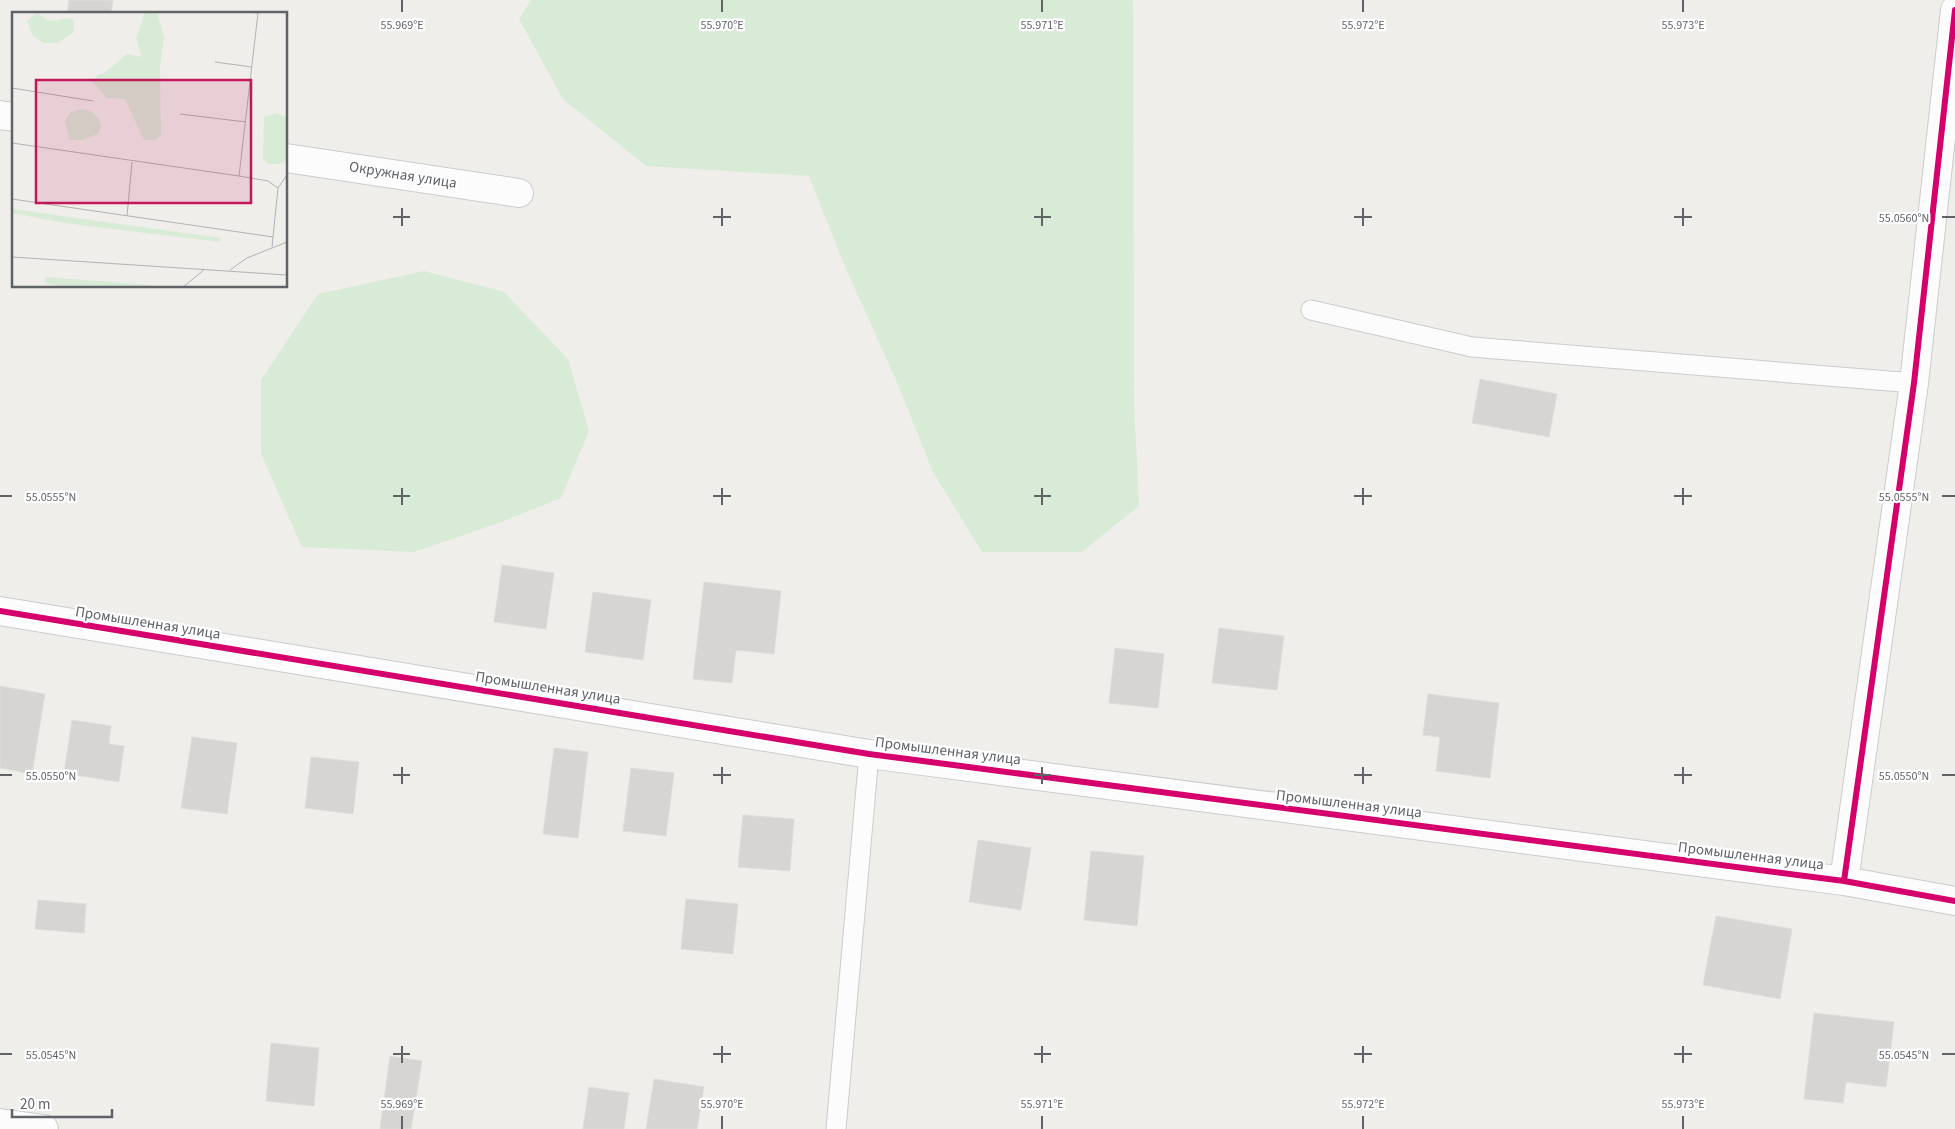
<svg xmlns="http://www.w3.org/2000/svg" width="1955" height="1129" font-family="'Source Sans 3',sans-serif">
  <rect width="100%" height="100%" fill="#efeeea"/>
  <g fill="#d8ebd6">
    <path d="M531 0H1133L1134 403 1139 506 1082 552H982L933 472 896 380 847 271 809 176 646 166 563 99 519 19Z"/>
    <path d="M424 271 504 292 568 359 589 431 561 498 496 524 414 552 302 547 261 454V380L318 294Z"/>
  </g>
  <g fill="#d6d5d3" stroke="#deddd9">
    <path d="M69 0H113L111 14H67Z"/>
    <path d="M1480 379 1557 394 1549 437 1472 423Z"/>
    <path d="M502 565 554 573 546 629 494 622Z"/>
    <path d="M704 582 781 591 774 654 736 650 732 683 693 679Z"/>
    <path d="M593 592 651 600 643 660 585 652Z"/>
    <path d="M1219 628 1284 636 1277 690 1212 683Z"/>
    <path d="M1115 648 1164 654 1158 708 1109 703Z"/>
    <path d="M0 686 45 694 32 774 0 768Z"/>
    <path d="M1428 694 1499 703 1490 778 1436 771 1440 737 1423 735Z"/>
    <path d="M72 720 111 726 109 744 124 746 119 782 64 773Z"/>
    <path d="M192 737 237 743 227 814 181 808Z"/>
    <path d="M554 748 588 752 578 838 543 834Z"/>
    <path d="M311 757 359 762 353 814 305 808Z"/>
    <path d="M631 768 674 773 666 836 623 831Z"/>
    <path d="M743 815 794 819 790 871 738 867Z"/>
    <path d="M978 840 1031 848 1021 910 969 902Z"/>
    <path d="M1091 851 1144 856 1137 926 1084 920Z"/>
    <path d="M686 899 738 904 733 954 681 949Z"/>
    <path d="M38 900 86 904 84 933 35 929Z"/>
    <path d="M1716 916 1792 929 1780 999 1703 985Z"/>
    <path d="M1814 1013 1894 1022 1886 1087 1846 1082 1843 1103 1804 1099Z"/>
    <path d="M271 1043 319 1048 314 1106 266 1101Z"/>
    <path d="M390 1056 422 1061 411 1129H380Z"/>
    <path d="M654 1079 704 1087 697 1129H646Z"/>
    <path d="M589 1087 629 1093 624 1129H583Z"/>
  </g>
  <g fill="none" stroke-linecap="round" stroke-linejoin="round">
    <defs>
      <g id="service">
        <path d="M1311 310 1472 347 1914 383"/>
        <path d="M836 1129 869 754"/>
      </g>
      <g id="minor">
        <path d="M0 115 14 117"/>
        <path d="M286 158 519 193"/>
        <path d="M0 611 869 754 1844 881 1955 901"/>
        <path d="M1844 881 1914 383 1955 10"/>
        <path d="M0 1123 44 1129"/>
      </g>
    </defs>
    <use href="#service" stroke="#cbcccc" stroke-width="21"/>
    <use href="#minor" stroke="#cbcccc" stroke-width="30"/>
    <use href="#service" stroke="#fdfcfc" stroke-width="19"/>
    <use href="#minor" stroke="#fdfcfc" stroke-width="28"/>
    <defs>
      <g id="cycleway">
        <path d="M0 611 869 754 1844 881 1955 901"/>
        <path d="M1844 881 1914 383 1955 10"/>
      </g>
    </defs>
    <use href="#cycleway" stroke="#fff" stroke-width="9"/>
    <use href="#cycleway" stroke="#d6006c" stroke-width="6"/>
  </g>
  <path fill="none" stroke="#5f6368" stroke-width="2" d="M402 0V12M722 0V12M1042 0V12M1363 0V12M1683 0V12M402 208V226M722 208V226M1042 208V226M1363 208V226M1683 208V226M393 217H410M713 217H731M1034 217H1051M1354 217H1372M1674 217H1692M1942 217H1955M402 488V505M722 488V505M1042 488V505M1363 488V505M1683 488V505M0 496H12M393 496H410M713 496H731M1034 496H1051M1354 496H1372M1674 496H1692M1942 496H1955M402 767V784M722 767V784M1042 767V784M1363 767V784M1683 767V784M0 775H12M393 775H410M713 775H731M1034 775H1051M1354 775H1372M1674 775H1692M1942 775H1955M402 1046V1063M722 1046V1063M1042 1046V1063M1363 1046V1063M1683 1046V1063M0 1054H12M393 1054H410M713 1054H731M1034 1054H1051M1354 1054H1372M1674 1054H1692M1942 1054H1955M402 1116V1129M722 1116V1129M1042 1116V1129M1363 1116V1129M1683 1116V1129"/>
  <g text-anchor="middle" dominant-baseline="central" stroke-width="4.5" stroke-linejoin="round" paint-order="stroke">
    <g font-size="15" fill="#5f6368" stroke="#fff">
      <text transform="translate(403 175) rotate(9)">Окружная улица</text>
      <text transform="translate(148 623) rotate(9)">Промышленная улица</text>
      <text transform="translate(548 688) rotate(9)">Промышленная улица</text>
      <text transform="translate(948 751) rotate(7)">Промышленная улица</text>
      <text transform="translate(1349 804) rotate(7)">Промышленная улица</text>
      <text transform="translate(1751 856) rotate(7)">Промышленная улица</text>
    </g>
  </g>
  <g transform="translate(12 12)">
    <rect width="275" height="275" fill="#efeeea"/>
    <path d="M133 0H145L152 25 148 55 149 123 143 128H132L113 87 95 86 81 70 86 62H91L115 42 130 45 124 26ZM24 1 38 9 58 6 62 9V20L46 31H32L21 24 15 9ZM71 97 80 100 87 107 89 115 86 122 70 128H57L53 109 59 100ZM263 101 275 105V147L268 152H256L251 146 252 105ZM0 197 209 226 208 230 52 211 0 201ZM34 265 138 273 139 275H56L35 272 32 268Z" fill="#d8ebd6"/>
    <path fill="none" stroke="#b1b2b2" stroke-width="1" d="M203 50 240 55M0 76 81 89M168 102 234 110M0 131 227 164 256 169 266 176M227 164 246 1 234 0M266 176 275 163M0 187 261 225M115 204 120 150M260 235 266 176M0 245 275 263M218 258 235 246 275 230M171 275 193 257"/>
    <path fill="#c2185b" fill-opacity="0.15" stroke="#c2185b" stroke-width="2.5" d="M24 68H239V191H24Z"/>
    <rect width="275" height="275" fill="none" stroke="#5f6368" stroke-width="2.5"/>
  </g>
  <g font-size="12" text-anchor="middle" fill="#5f6368" stroke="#fff" stroke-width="4.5" stroke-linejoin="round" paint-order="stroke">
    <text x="402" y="29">55.969°E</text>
    <text x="722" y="29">55.970°E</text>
    <text x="1042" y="29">55.971°E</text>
    <text x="1363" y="29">55.972°E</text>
    <text x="1683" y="29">55.973°E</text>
    <text x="1904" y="222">55.0560°N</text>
    <text x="51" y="501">55.0555°N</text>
    <text x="1904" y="501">55.0555°N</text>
    <text x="51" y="780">55.0550°N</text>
    <text x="1904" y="780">55.0550°N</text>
    <text x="51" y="1059">55.0545°N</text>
    <text x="1904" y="1059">55.0545°N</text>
    <text x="402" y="1108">55.969°E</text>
    <text x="722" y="1108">55.970°E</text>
    <text x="1042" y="1108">55.971°E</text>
    <text x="1363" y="1108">55.972°E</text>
    <text x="1683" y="1108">55.973°E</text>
  </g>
  <path d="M12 1109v8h100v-8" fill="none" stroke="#5f6368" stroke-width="2.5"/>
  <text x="20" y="1109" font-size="15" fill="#5f6368" stroke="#ffffff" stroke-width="4" paint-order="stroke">20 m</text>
</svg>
